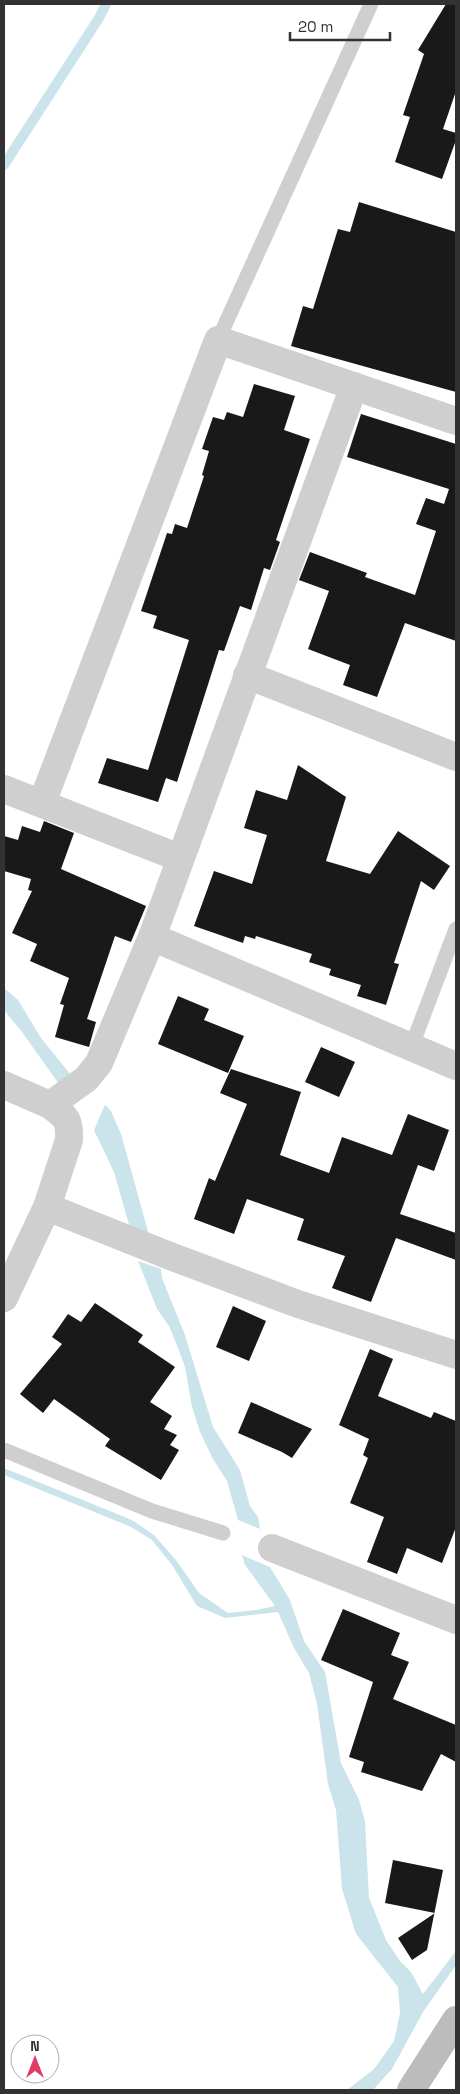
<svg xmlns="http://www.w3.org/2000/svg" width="460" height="2094" font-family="'Space Grotesk',sans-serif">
  <rect width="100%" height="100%" fill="#fff"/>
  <g fill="#cbe4eb">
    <path d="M4 988 18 1000 41 1038 71 1075 59 1084 22 1032 4 1010Z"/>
    <path d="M91 1090 111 1111 121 1134 149 1235 130 1228 114 1172 92 1126Z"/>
    <path d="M138 1261 161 1269 162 1278 185 1335 213 1427 240 1470 250 1506 258 1517 260 1529 238 1520 227 1481 213 1459 200 1432 192 1407 185 1367 178 1348 169 1326 157 1309Z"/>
    <path d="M4 1468 132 1520 154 1535 176 1560 199 1593 228 1613 256 1610 275 1606 245 1565 242 1555 270 1567 290 1600 304 1641 325 1672 341 1763 359 1800 365 1821 369 1898 386 1940 400 1961 411 1972 423 1994 456 1951V1965L423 2012 392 2069 373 2090H347L374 2069 394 2041 400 2013 398 1987 356 1934 342 1889 336 1810 328 1784 317 1704 309 1673 294 1648 278 1612 225 1618 197 1606 172 1565 152 1540 131 1527 4 1475Z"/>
  </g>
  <path fill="#fff" d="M93 1088 106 1102 93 1133 73 1104Z"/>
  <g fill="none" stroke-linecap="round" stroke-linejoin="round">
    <path stroke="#cbe4eb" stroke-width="10" d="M4 165 99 18 106 4"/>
  </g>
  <g fill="#191919">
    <path d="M446 4H456V91L443 129 456 133V140L442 179 395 162 410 117 403 115 424 54 418 50Z"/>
    <path d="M359 202 456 232V392L291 346 303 306 313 309 338 229 350 232Z"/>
    <path d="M254 384 295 396 284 430 310 439 276 540 280 542 270 570 264 568 251 610 240 606 224 651 219 650 177 782 166 778 158 802 98 783 107 758 148 770 189 640 153 628 157 616 141 611 167 533 172 534 175 524 187 528 204 476 202 475 209 451 202 449 213 417 224 420 227 412 243 417Z"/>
    <path d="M361 414 456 444V641L405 623 377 697 343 685 350 665 308 649 329 591 299 580 310 552 367 573 365 577 415 595 436 531 416 524 426 498 444 504 449 489 347 457Z"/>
    <path d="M298 765 346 797 326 861 370 874 398 831 450 866 434 890 421 881 394 963 399 964 386 1005 357 996 361 985 329 975 331 969 309 962 312 954 256 936 255 939 245 936 243 943 194 926 214 871 252 884 267 835 244 828 256 790 287 800Z"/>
    <path d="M44 821 74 833 61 869 146 906 131 942 115 936 87 1019 96 1022 89 1047 55 1037 64 1005 60 1004 69 978 30 961 37 944 12 933 32 891 28 890 31 879 4 871V836L18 840 22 826 40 832Z"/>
    <path d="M178 996 209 1009 204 1020 244 1036 228 1073 158 1044Z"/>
    <path d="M321 1047 355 1062 339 1097 305 1082Z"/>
    <path d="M231 1069 301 1092 280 1155 329 1173 342 1137 392 1155 408 1114 449 1130 434 1171 418 1165 400 1214 456 1233V1260L396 1238 371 1302 332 1288 345 1256 297 1240 304 1219 247 1199 234 1234 194 1219 209 1178 215 1181 247 1104 220 1093Z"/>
    <path d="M95 1303 143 1335 138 1342 175 1367 150 1402 172 1416 164 1429 177 1435 170 1445 179 1450 161 1480 105 1446 110 1439 54 1399 43 1413 20 1394 62 1344 52 1337 68 1314 81 1322Z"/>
    <path d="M233 1306 266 1321 249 1361 216 1347Z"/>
    <path d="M370 1349 393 1359 378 1396 431 1418 434 1412 456 1421V1527L442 1563 407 1548 397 1574 367 1562 384 1517 350 1503 368 1458 363 1455 369 1439 339 1425Z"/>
    <path d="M251 1402 312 1429 292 1458 282 1452 238 1433Z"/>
    <path d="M343 1609 400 1633 391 1655 409 1662 393 1699 456 1725V1762L441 1754 422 1791 361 1772 364 1762 349 1757 373 1682 321 1660Z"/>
    <path d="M393 1860 443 1870 427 1950 412 1960 398 1938 435 1913 385 1903Z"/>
  </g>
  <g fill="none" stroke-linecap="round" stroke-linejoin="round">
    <g stroke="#cfcfcf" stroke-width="15">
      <path d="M218 340 371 4"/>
      <path d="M411 1048 456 929"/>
      <path d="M4 1450 152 1511 223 1533"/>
    </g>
    <g stroke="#cfcfcf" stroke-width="28">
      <path d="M247 675 456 757"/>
      <path d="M4 789 180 858"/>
      <path d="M42 803 218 340 456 421"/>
      <path d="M152 937 456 1066"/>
      <path d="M4 1085 50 1105"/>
      <path d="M47 1207 170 1256 298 1304 456 1355"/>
      <path d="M4 1298 47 1207 69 1140C70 1119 66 1117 50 1105L86 1079 99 1063 152 937 354 386"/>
      <path d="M272 1548 456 1620"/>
    </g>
    <path stroke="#bcbcbc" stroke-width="28" d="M411 2090 456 2020"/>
  </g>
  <rect width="460" height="2094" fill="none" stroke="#323232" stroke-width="10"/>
  <g transform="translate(35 2059)"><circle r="24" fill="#ffffff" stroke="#adadad"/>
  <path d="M0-4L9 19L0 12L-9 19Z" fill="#e23b65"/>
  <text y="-8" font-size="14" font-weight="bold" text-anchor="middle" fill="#323232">N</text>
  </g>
  <path d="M290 32v8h100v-8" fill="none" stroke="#323232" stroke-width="2.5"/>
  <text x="298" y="32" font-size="15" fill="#323232" stroke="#ffffff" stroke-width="4" paint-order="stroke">20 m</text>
</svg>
